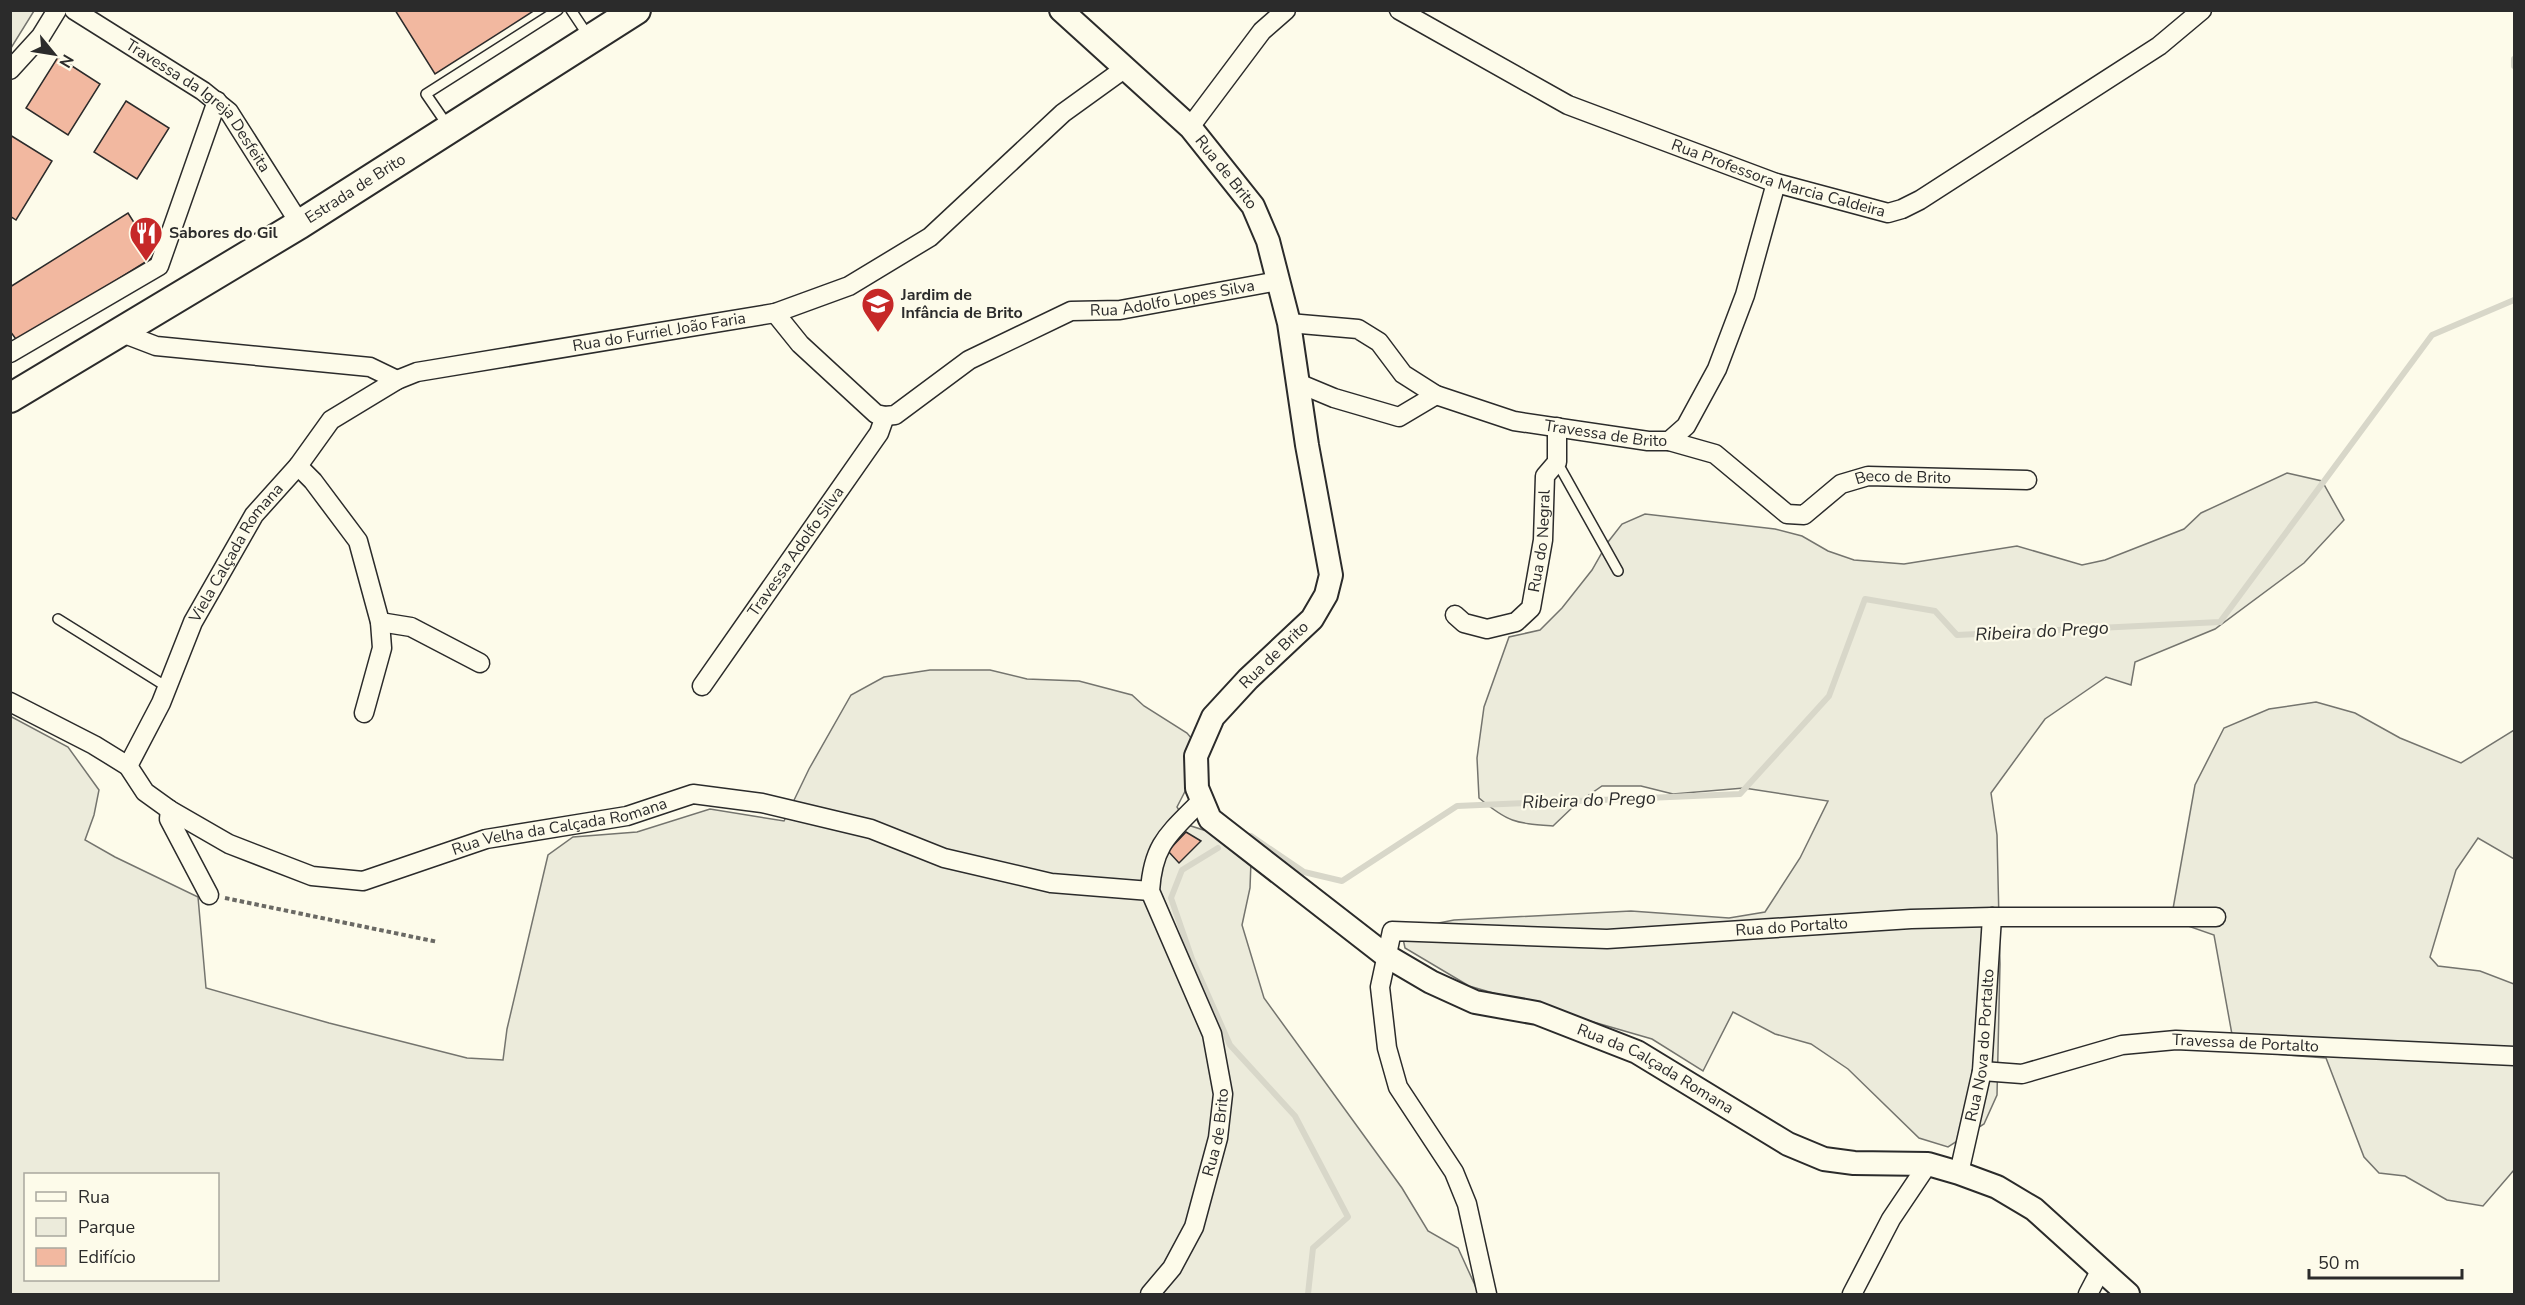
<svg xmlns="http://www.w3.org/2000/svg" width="2525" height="1305" font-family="'Nunito Sans',sans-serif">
  <rect width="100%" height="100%" fill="#fdfbea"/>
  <g fill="#ecebdb" stroke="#74746e" stroke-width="1.5" fill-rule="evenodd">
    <path d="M11 10 34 11 11 48 10 11Z"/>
    <path d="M2287 473 2322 481 2344 520 2304 563 2215 629 2135 662 2131 685 2106 677 2045 719 1991 793 1997 835 2000 964 1997 1095 1984 1124 1948 1147 1919 1138 1848 1069 1811 1044 1775 1034 1733 1012 1703 1071 1652 1039 1469 986 1405 948 1402 934 1413 928 1454 920 1631 911 1729 918 1765 912 1800 858 1828 801 1744 788 1673 794 1641 786H1602L1576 804 1553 826C1515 823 1509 823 1479 798L1477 758 1484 707 1509 637 1540 630 1562 608 1592 570 1608 542 1622 524 1645 514 1775 529 1802 536 1828 551 1854 560 1904 564 2017 546 2082 565 2105 560 2184 529 2201 513Z"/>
    <path d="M930 670H990L1027 679 1079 681 1132 695 1144 706 1187 733 1202 751 1194 774 1177 807 1188 825 1235 840 1251 861 1250 888 1242 925 1264 998 1402 1188 1428 1231 1458 1248 1479 1294H11L10 716 68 747 99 790 94 815 85 840 115 857 198 897 206 988 329 1023 467 1058 503 1060 507 1029 548 855 573 837 637 832 710 809 784 821 809 769 851 695 884 677ZM26 1174H218V1280H26Z"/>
    <path d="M2316 702 2355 713 2400 738 2461 763 2514 730V859L2478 838 2456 870 2430 957 2438 966 2480 971 2514 984V1170L2483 1206 2447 1200 2405 1176 2379 1173 2364 1157 2326 1058 2235 1051 2214 935 2171 920 2195 785 2224 728 2269 709Z"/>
  </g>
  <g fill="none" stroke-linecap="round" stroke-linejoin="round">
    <g stroke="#d8d7c9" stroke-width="6">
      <path d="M2514 59V66"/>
      <path d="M1251 836 1304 872 1342 881 1457 806 1740 794 1829 696 1865 599 1935 611 1957 635 2220 622 2432 335 2514 300"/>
      <path d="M1218 848 1182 870 1171 898 1192 959 1230 1045 1295 1116 1348 1217 1313 1248 1308 1294"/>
    </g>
  </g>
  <g fill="#f2b8a0" stroke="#2b2b2b" stroke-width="1.5">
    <path d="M395 10H531L532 12 435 74Z"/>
    <path d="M58 57 100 84 68 135 26 108Z"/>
    <path d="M126 101 169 128 137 179 94 152Z"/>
    <path d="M10 135 52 161 16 220 10 216Z"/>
    <path d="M128 213 155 256 18 342 10 331V287Z"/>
    <path d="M1186 832 1201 841 1179 863 1168 851Z"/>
  </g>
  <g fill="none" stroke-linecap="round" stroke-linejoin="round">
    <defs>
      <g id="service">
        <path d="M571 10 589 37"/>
        <path d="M448 126 426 94 558 10"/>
        <path d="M1557 462 1618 571"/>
        <path d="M58 619 167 687"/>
      </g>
      <g id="minor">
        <path id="s1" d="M74 10 203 91 229 112 300 224"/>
        <path id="s2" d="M1399 10 1568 105 1776 183 1888 213 1902 209 1920 200 2159 46 2202 10"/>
        <path d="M10 70 41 36 57 10"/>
        <path d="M1190 127 1262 31 1286 10"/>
        <path id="s3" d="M775 313 800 344 876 414 885 416 895 415 969 360 1071 311 1120 310 1278 281"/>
        <path id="s4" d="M1289 323 1358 329 1379 342 1403 374 1436 395 1514 421 1648 441H1669L1686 426 1717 369 1745 295 1776 183"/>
        <path d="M122 333 156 346 370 367 397 380"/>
        <path d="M10 353 159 266 217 101"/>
        <path d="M1298 383 1334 398 1399 417 1436 395"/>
        <path id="s5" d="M1669 441 1715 454 1787 514 1804 515 1841 484 1868 476 2027 480"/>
        <path d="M298 466 313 481 358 541 380 622 382 648 364 713"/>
        <path id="s6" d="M1455 615 1464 623 1487 629 1516 622 1531 608 1543 540 1545 476 1557 462V427"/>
        <path d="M380 622 411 627 480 663"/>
        <path id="s7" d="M702 686 879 433 885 416"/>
        <path id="s8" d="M10 702 94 745 128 766 145 792 170 810 229 844 312 876 363 881 486 839 627 816 693 794 762 803 871 829 944 858 1051 883 1150 891"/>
        <path id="s9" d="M128 766 161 703 193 622 254 515 298 466 331 420 397 380 417 372 775 313 849 286 930 237 1063 113 1124 69"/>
        <path d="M170 810 169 819 209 895"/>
        <path id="s10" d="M1982 1071 2022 1074 2122 1045 2176 1040 2514 1056"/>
        <path id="s11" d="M1959 1173 1982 1071 1992 917"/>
        <path id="s12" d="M1150 1294 1172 1268 1194 1227 1218 1138 1223 1094 1212 1034 1150 891C1153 843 1170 833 1202 800"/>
        <path id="s13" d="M1487 1294 1467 1204 1454 1172 1398 1087 1387 1048 1380 987 1392 931 1607 939 1911 919 1992 917H2216"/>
        <path d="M1852 1294 1891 1219 1928 1164"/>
        <path d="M2088 1294 2100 1271"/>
      </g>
      <g id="tertiary">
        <path id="s14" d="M1061 10 1190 127 1253 206 1268 241 1289 323 1307 445 1331 575 1326 595 1312 619 1248 679 1213 717 1196 756 1197 788 1210 819 1385 955 1431 982 1475 1002 1537 1013 1637 1052 1788 1144 1824 1159 1854 1163 1928 1164 1959 1173 1997 1187 2034 1209 2128 1294"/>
      </g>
      <g id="primary">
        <path id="s15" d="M10 398 300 224 636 10"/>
      </g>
    </defs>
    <use href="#service" stroke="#2b2b2b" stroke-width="12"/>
    <use href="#minor" stroke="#2b2b2b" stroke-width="21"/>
    <use href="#tertiary" stroke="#2b2b2b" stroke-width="26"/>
    <use href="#primary" stroke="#2b2b2b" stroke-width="32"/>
    <path stroke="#6a6964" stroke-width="4" stroke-dasharray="4.5 3" stroke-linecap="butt" d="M225 898 438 942"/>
    <use href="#service" stroke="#fdfbea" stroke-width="9"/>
    <use href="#minor" stroke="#fdfbea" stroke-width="18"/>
    <use href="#tertiary" stroke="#fdfbea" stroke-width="22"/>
    <use href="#primary" stroke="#fdfbea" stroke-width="28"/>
  </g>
  <defs>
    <symbol id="restaurant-pin" viewBox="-11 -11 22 30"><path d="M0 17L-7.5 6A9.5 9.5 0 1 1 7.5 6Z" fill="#c62828" stroke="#fdfbea"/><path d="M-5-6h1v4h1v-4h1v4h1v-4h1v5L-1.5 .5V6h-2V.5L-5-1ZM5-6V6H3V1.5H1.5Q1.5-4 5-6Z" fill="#fff"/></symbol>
    <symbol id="school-pin" viewBox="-11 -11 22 30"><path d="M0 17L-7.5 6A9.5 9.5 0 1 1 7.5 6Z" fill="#c62828" stroke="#fdfbea"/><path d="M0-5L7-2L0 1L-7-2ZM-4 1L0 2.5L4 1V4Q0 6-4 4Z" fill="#fff"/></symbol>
  </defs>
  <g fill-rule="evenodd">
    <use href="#restaurant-pin" x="127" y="214" width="38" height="52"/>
    <use href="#school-pin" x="859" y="285" width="38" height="52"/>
  </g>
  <g text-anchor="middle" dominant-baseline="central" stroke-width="4.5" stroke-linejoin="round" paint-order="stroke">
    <g font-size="16" fill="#2b2b2b" stroke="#fdfbea">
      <text stroke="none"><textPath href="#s1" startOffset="159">Travessa da Igreja Desfeita</textPath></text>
      <text stroke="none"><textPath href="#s14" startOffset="232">Rua de Brito</textPath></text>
      <text stroke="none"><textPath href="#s2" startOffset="417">Rua Professora Marcia Caldeira</textPath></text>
      <text stroke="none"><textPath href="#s15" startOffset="404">Estrada de Brito</textPath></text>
      <text stroke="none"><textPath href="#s3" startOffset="470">Rua Adolfo Lopes Silva</textPath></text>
      <text stroke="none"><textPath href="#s9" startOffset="748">Rua do Furriel João Faria</textPath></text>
      <text stroke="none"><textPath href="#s4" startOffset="348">Travessa de Brito</textPath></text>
      <text stroke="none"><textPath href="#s5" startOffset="270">Beco de Brito</textPath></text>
      <text stroke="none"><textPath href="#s6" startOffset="154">Rua do Negral</textPath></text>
      <text stroke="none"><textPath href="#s7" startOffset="164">Travessa Adolfo Silva</textPath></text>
      <text stroke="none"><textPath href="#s9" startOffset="240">Viela Calçada Romana</textPath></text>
      <text transform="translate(1274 655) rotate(-44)">Rua de Brito</text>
      <text stroke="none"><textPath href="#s8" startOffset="609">Rua Velha da Calçada Romana</textPath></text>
      <text stroke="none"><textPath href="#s13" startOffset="788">Rua do Portalto</textPath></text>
      <text stroke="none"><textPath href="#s10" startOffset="268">Travessa de Portalto</textPath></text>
      <text stroke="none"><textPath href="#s11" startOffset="130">Rua Nova do Portalto</textPath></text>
      <text stroke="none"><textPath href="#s14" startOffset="1467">Rua da Calçada Romana</textPath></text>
      <text stroke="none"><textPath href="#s12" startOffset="178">Rua de Brito</textPath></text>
    </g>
    <g font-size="16" font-weight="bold" fill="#2b2b2b" stroke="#fdfbea" text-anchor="start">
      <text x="169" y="233">Sabores do Gil</text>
      <text x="901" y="295">Jardim de<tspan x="901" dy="18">Infância de Brito</tspan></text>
    </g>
    <g font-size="18" font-style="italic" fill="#2b2b2b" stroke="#fdfbea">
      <text transform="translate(2042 631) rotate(-3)">Ribeira do Prego</text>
      <text transform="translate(1589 800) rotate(-2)">Ribeira do Prego</text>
    </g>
  </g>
  <rect width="2525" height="1305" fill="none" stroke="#2b2b2b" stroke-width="24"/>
  <rect x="24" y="1173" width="195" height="108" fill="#fdfbea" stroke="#a9a89e" stroke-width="1.5"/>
  <rect x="36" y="1192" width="30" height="9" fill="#fdfbea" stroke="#a9a89e" stroke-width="1.5"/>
  <text x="78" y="1203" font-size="18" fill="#2b2b2b">Rua</text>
  <rect x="36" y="1218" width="30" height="18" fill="#ecebdb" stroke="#a9a89e" stroke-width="1.5"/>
  <text x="78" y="1233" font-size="18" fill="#2b2b2b">Parque</text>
  <rect x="36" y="1248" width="30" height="18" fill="#f2b8a0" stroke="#a9a89e" stroke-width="1.5"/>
  <text x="78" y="1263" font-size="18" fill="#2b2b2b">Edifício</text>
  <g transform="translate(54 54) rotate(120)" stroke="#fdfbea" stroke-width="4.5" paint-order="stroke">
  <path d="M0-4.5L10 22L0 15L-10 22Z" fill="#2b2b2b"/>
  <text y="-9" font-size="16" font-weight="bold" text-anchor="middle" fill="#2b2b2b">N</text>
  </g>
  <path d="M2309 1269v9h153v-9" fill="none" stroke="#2b2b2b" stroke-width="3"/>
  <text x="2318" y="1269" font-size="18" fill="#2b2b2b" stroke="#fdfbea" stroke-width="4.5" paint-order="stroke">50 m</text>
</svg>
